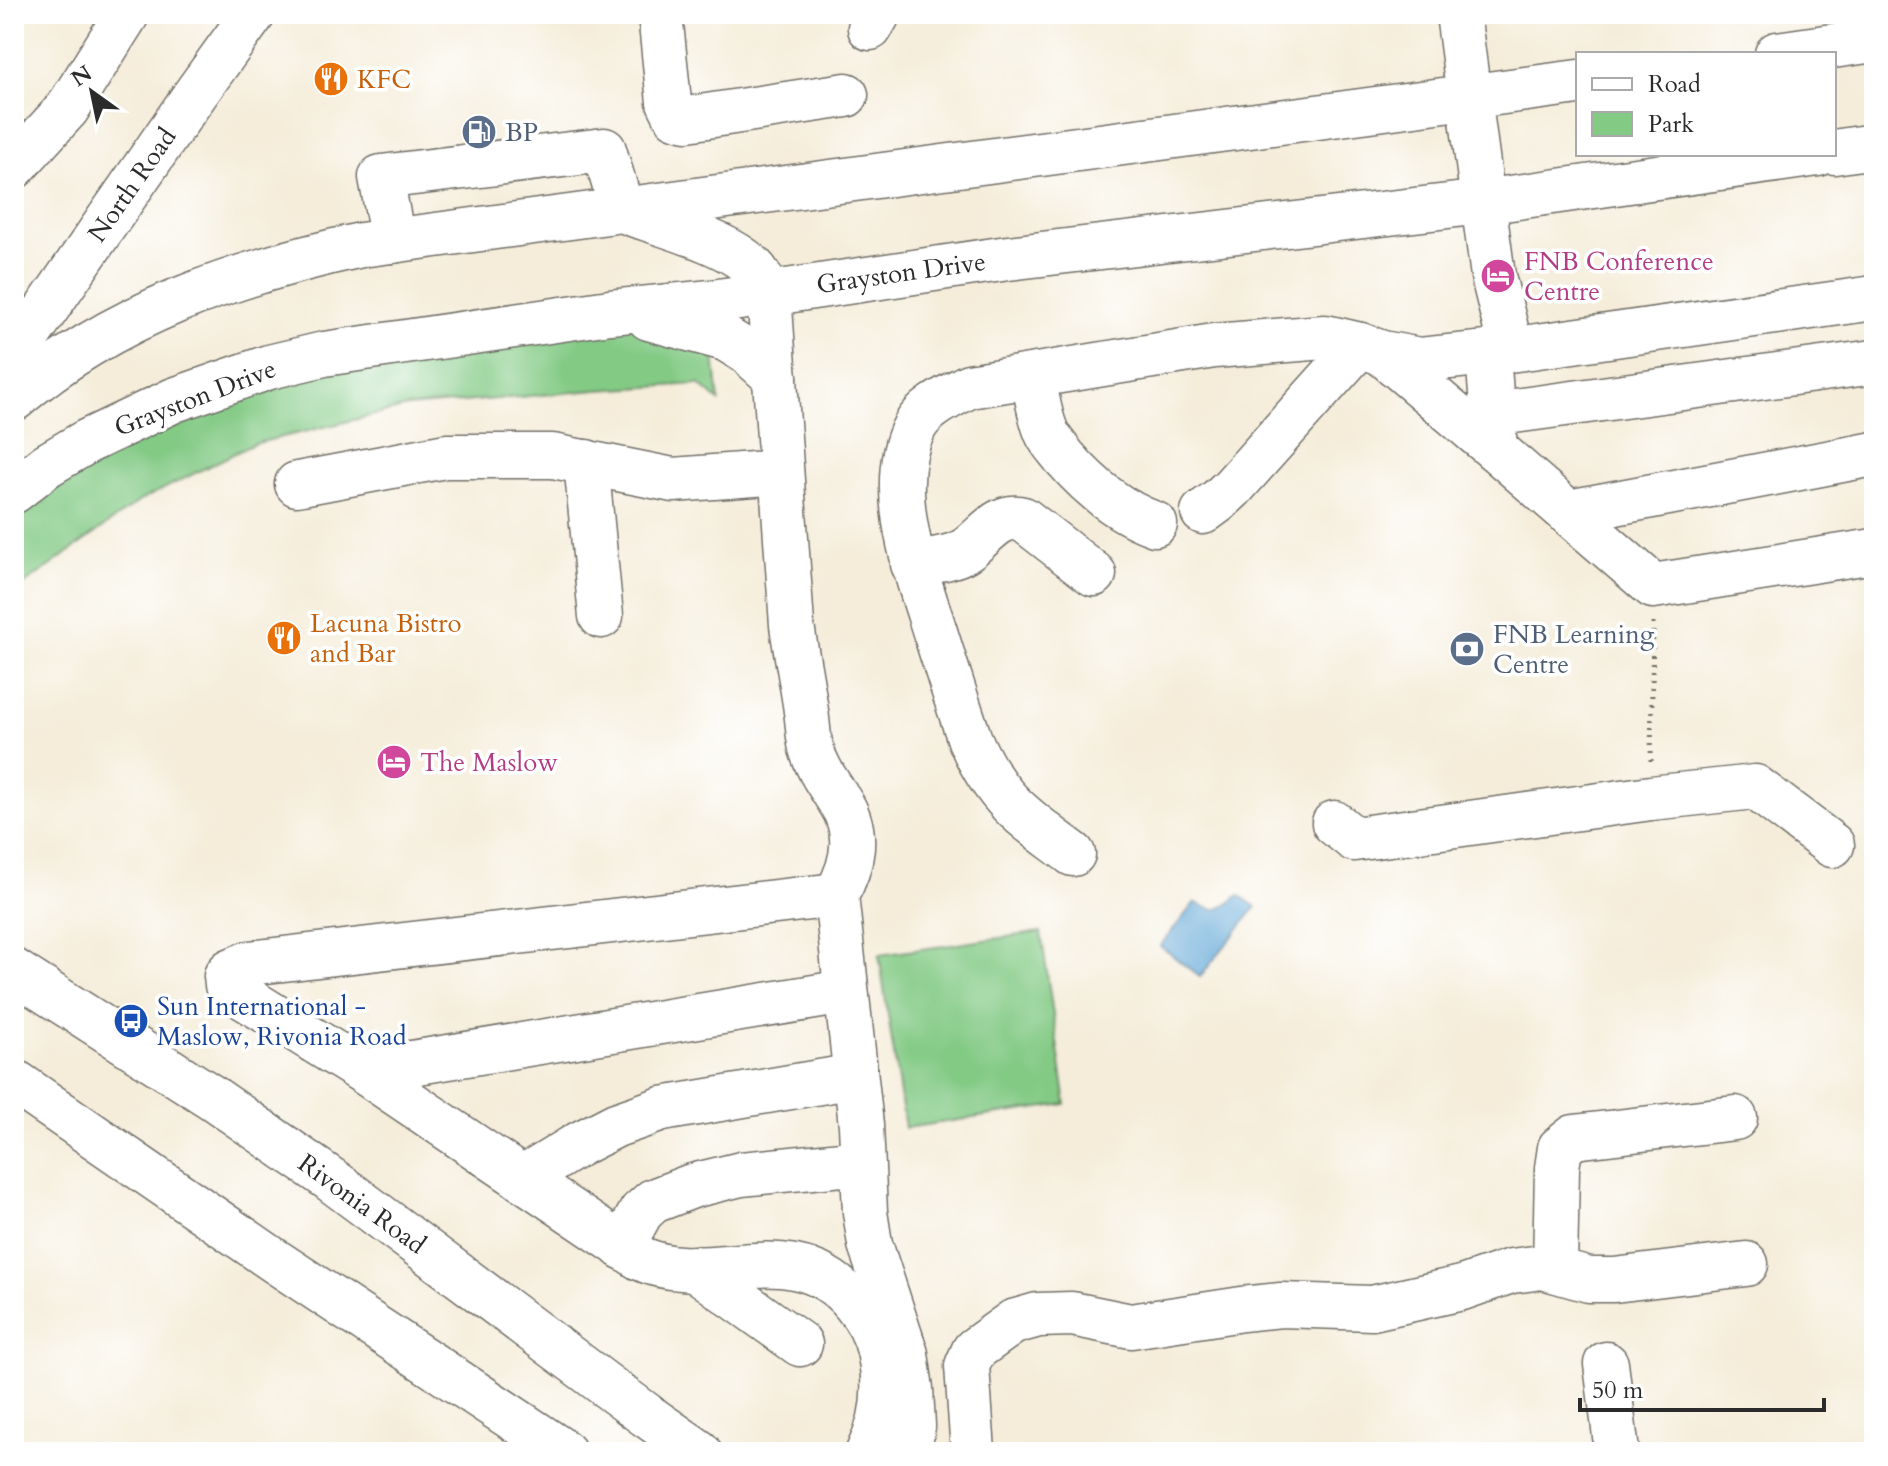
<svg xmlns="http://www.w3.org/2000/svg" width="1888" height="1466" font-family="Cardo,serif">
  <rect width="100%" height="100%" fill="#fff"/>
  <filter id="ink" filterUnits="userSpaceOnUse"><feTurbulence type="fractalNoise" baseFrequency=".0125" numOctaves="2"/><feDisplacementMap in="SourceGraphic" scale="16" xChannelSelector="R" yChannelSelector="G"/><feConvolveMatrix kernelMatrix="1 2 1 2 8 2 1 2 1" color-interpolation-filters="sRGB"/></filter>
  <filter id="wash" filterUnits="userSpaceOnUse"><feTurbulence type="fractalNoise" baseFrequency=".006" numOctaves="4" result="noise"/><feDisplacementMap in="SourceGraphic" scale="32" xChannelSelector="R" yChannelSelector="G"/><feGaussianBlur stdDeviation="1.8" result="paint"/><feColorMatrix in="noise" values="0 0 0 0 0 0 0 0 0 0 0 0 0 0 0 0 0 1.4 0 .05"/><feComposite in="paint" operator="in"/></filter>
  <g filter="url(#wash)">
    <rect width="100%" height="100%" fill="#f5edda"/>
    <g fill="#83ca85" stroke="#577a58" stroke-width="2">
      <path d="M707 291 719 401 699 384 596 390 408 407 253 444 141 500 26 583 14 595V505L172 404Z"/>
      <path d="M1041 932 1066 1104 905 1128 879 955Z"/>
    </g>
    <path fill="#5ea6d5" stroke="#446880" stroke-width="2" d="M1239 895 1256 907 1200 977 1160 946 1195 902C1215 914 1223 910 1239 895Z"/>
  </g>
  <g filter="url(#ink)">
    <g fill="none" stroke-linecap="round" stroke-linejoin="round">
      <defs>
        <g id="minor">
          <path d="M660 14 669 102 676 116 687 119 846 95"/>
          <path d="M1458 14 1493 276 1511 349"/>
          <path d="M870 28 878 14"/>
          <path d="M14 167 67 109 127 14"/>
          <path d="M393 241 381 177 604 150 622 210"/>
          <path d="M769 293 792 625C796 654 802 682 806 711 808 723 808 736 811 748 817 769 829 784 840 802 860 832 853 866 836 895L861 1125 865 1212 870 1244 906 1354 911 1389 913 1426 909 1452"/>
          <path d="M1382 353 1495 449"/>
          <path d="M1488 353 1495 449 1653 586 1874 551"/>
          <path d="M14 356 196 93 253 14"/>
          <path d="M1032 376C1037 394 1039 414 1046 431 1050 441 1058 449 1064 457 1089 486 1118 511 1155 524"/>
          <path d="M1492 414 1874 362"/>
          <path d="M586 462 601 616"/>
          <path d="M297 484 446 456H553L673 480 781 472"/>
          <path d="M1203 512 1218 501 1232 488 1360 345"/>
          <path d="M1568 512 1874 454"/>
          <path d="M913 564C929 560 950 559 964 551 984 539 997 512 1023 519L1094 574"/>
          <path d="M1334 823 1354 839 1651 798 1755 787 1832 845"/>
          <path d="M1073 854C1052 838 1028 822 1010 803 992 784 980 763 970 740 958 705 947 670 936 635 917 575 883 485 915 426 926 407 951 396 969 386L1214 346 1325 337 1360 345 1382 353 1420 360 1488 353 1874 298"/>
          <path d="M836 895 249 963 230 971 226 976 227 985 234 991 363 1071 640 1258C709 1291 793 1229 854 1303 866 1317 875 1332 879 1351 887 1385 884 1420 868 1452"/>
          <path d="M363 1071 845 992"/>
          <path d="M522 1179 579 1144 616 1125 662 1109 855 1076"/>
          <path d="M622 1247 641 1212 653 1201 692 1186 741 1174 862 1162"/>
          <path d="M694 1268 800 1344"/>
          <path d="M1555 1270 1557 1168 1560 1148 1574 1137 1735 1118"/>
          <path d="M1606 1364 1617 1452"/>
          <path d="M973 1452 967 1366 974 1350 1013 1322 1038 1315 1072 1314 1131 1326 1242 1309 1281 1305 1372 1308 1462 1288 1511 1271 1543 1267 1589 1280H1614L1746 1264"/>
        </g>
        <g id="major">
          <path d="M1777 54 1874 40"/>
          <path d="M1834 152 1874 146"/>
          <path d="M630 213C664 225 733 243 756 271 761 278 765 286 769 293"/>
          <path d="M649 318 726 339 747 352 775 377"/>
          <path d="M14 399C112 314 238 272 361 245L1578 82"/>
          <path d="M14 491 47 465 86 442 174 400 269 367 324 354 610 312 712 302 1008 258 1482 202 1818 154"/>
          <path d="M14 971 213 1098 330 1179 646 1415 699 1452"/>
          <path d="M14 1081 275 1261 564 1452"/>
        </g>
      </defs>
      <use href="#minor" stroke="#726f68" stroke-width="47"/>
      <use href="#major" stroke="#726f68" stroke-width="47"/>
      <path stroke="#726f68" stroke-width="5" stroke-dasharray="2 6" stroke-linecap="butt" d="M1651 761 1653 623"/>
      <use href="#minor" stroke="#fff" stroke-width="44"/>
      <use href="#major" stroke="#fff" stroke-width="44"/>
    </g>
  </g>
  <defs>
    <symbol id="restaurant-disc" viewBox="-11 -11 22 22"><circle r="9.5" fill="#e8710a" stroke="#fff"/><path d="M-5-6h1v4h1v-4h1v4h1v-4h1v5L-1.5 .5V6h-2V.5L-5-1ZM5-6V6H3V1.5H1.5Q1.5-4 5-6Z" fill="#fff"/></symbol>
    <symbol id="fuel-disc" viewBox="-11 -11 22 22"><circle r="9.5" fill="#5c6f8a" stroke="#fff"/><path d="M-5.5-6h7V0h2V4h1.3V-2.5L3-4.5l.8-.8L6-3V5H2.5V1h-1V6h-7ZM-4.2-4.7v3.2H.2V-4.7Z" fill="#fff"/></symbol>
    <symbol id="hotel-disc" viewBox="-11 -11 22 22"><circle r="9.5" fill="#d1479c" stroke="#fff"/><path d="M-6-4.5h1.5V1H6V5H4.5V3h-9V5H-6ZM-4 0a1.8 1.8 0 1 1 3.6 0ZM.5 0V-2.5h3Q6-2.5 6 0Z" fill="#fff"/></symbol>
    <symbol id="bank-disc" viewBox="-11 -11 22 22"><circle r="9.5" fill="#5c6f8a" stroke="#fff"/><path d="M-6-4H6V4H-6ZM0-2.3a2.3 2.3 0 1 0 0 4.6a2.3 2.3 0 1 0 0-4.6Z" fill="#fff"/></symbol>
    <symbol id="bus-disc" viewBox="-11 -11 22 22"><circle r="9.5" fill="#1a4fb4" stroke="#fff"/><path d="M-5-6H5V4H4V6H2V4H-2V6H-4V4H-5ZM-3.5-4V0h7V-4ZM-3.5 1.2v1.5H-2V1.2ZM2 1.2v1.5H3.5V1.2Z" fill="#fff"/></symbol>
  </defs>
  <g fill-rule="evenodd">
    <use href="#restaurant-disc" x="311" y="59" width="40" height="40"/>
    <use href="#fuel-disc" x="459" y="112" width="40" height="40"/>
    <use href="#hotel-disc" x="1478" y="256" width="40" height="40"/>
    <use href="#restaurant-disc" x="264" y="618" width="40" height="40"/>
    <use href="#bank-disc" x="1447" y="629" width="40" height="40"/>
    <use href="#hotel-disc" x="374" y="742" width="40" height="40"/>
    <use href="#bus-disc" x="111" y="1001" width="40" height="40"/>
  </g>
  <g text-anchor="middle" dominant-baseline="central" stroke-width="7" stroke-linejoin="round" paint-order="stroke">
    <g font-size="26" fill="#c56008" stroke="#fff" text-anchor="start">
      <text x="357" y="79">KFC</text>
      <text x="310" y="623">Lacuna Bistro<tspan x="310" dy="30">and Bar</tspan></text>
    </g>
    <g font-size="26" fill="#4e5e75" stroke="#fff" text-anchor="start">
      <text x="505" y="132">BP</text>
      <text x="1493" y="634">FNB Learning<tspan x="1493" dy="30">Centre</tspan></text>
    </g>
    <g font-size="26" fill="#2b2b2b" stroke="#fff">
      <text transform="translate(132 185) rotate(-55)">North Road</text>
      <text transform="translate(901 273) rotate(-8)">Grayston Drive</text>
      <text transform="translate(195 398) rotate(-21)">Grayston Drive</text>
      <text transform="translate(362 1204) rotate(36)">Rivonia Road</text>
    </g>
    <g font-size="26" fill="#b23c85" stroke="#fff" text-anchor="start">
      <text x="1524" y="261">FNB Conference<tspan x="1524" dy="30">Centre</tspan></text>
      <text x="420" y="762">The Maslow</text>
    </g>
    <g font-size="26" fill="#164399" stroke="#fff" text-anchor="start">
      <text x="157" y="1006">Sun International -<tspan x="157" dy="30">Maslow, Rivonia Road</tspan></text>
    </g>
  </g>
  <rect width="1888" height="1466" fill="none" stroke="#fff" stroke-width="48"/>
  <rect x="1576" y="52" width="260" height="104" fill="#ffffff" stroke="#aaaaaa" stroke-width="2"/>
  <rect x="1592" y="78" width="40" height="12" fill="#ffffff" stroke="#aaaaaa" stroke-width="2"/>
  <text x="1648" y="92" font-size="24" fill="#2b2b2b">Road</text>
  <rect x="1592" y="112" width="40" height="24" fill="#83ca85" stroke="#aaaaaa" stroke-width="2"/>
  <text x="1648" y="132" font-size="24" fill="#2b2b2b">Park</text>
  <g transform="translate(92 92) rotate(327)" stroke="#ffffff" stroke-width="6" paint-order="stroke">
  <path d="M0-6L14 30L0 20L-14 30Z" fill="#2b2b2b"/>
  <text y="-12" font-size="22" font-weight="bold" text-anchor="middle" fill="#2b2b2b">N</text>
  </g>
  <path d="M1580 1398v12h244v-12" fill="none" stroke="#2b2b2b" stroke-width="4"/>
  <text x="1592" y="1398" font-size="24" fill="#2b2b2b" stroke="#ffffff" stroke-width="6" paint-order="stroke">50 m</text>
</svg>
